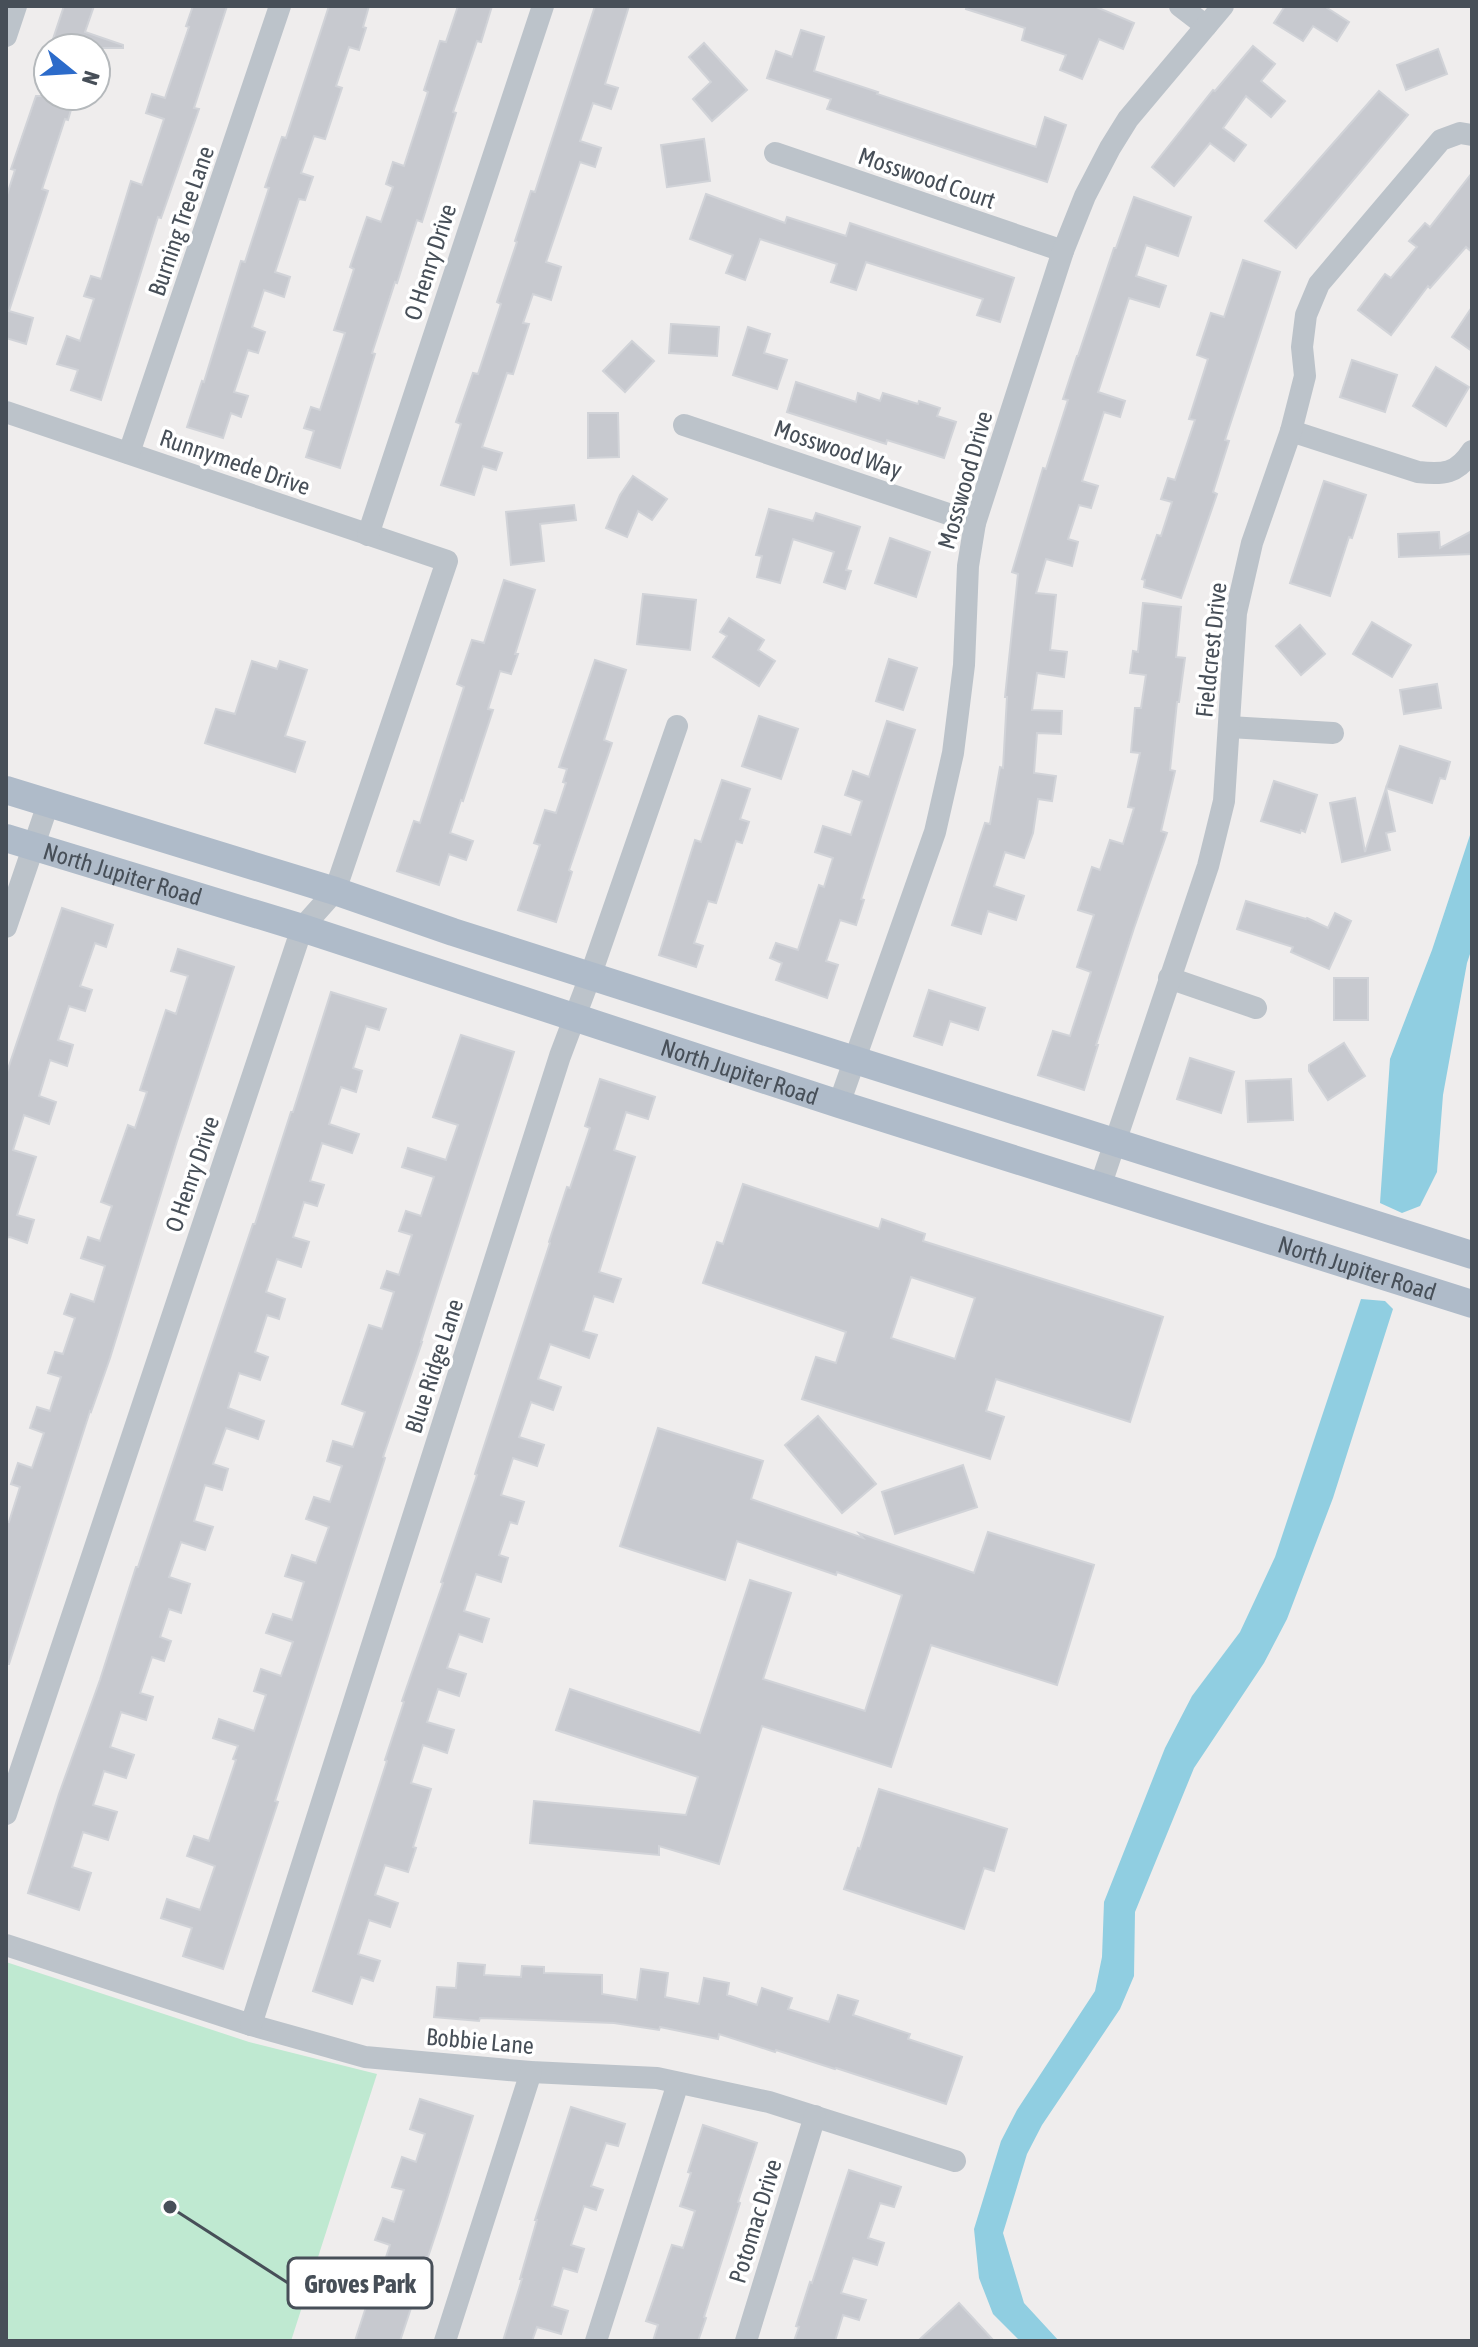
<svg xmlns="http://www.w3.org/2000/svg" width="1478" height="2347" font-family="'Asap Condensed',sans-serif">
  <rect width="100%" height="100%" fill="#efeded"/>
  <path fill="#bfe9d1" d="M6 1962 249 2042 377 2074 291 2341H6Z"/>
  <g fill="#90cee1">
    <path d="M1472 829V948L1467 963 1443 1095 1437 1172 1420 1206 1402 1213 1380 1203 1390 1059 1432 950Z"/>
    <path d="M1361 1299 1385 1301 1393 1309 1333 1498 1287 1619 1264 1663 1194 1768 1135 1912 1134 1976 1120 2009 1042 2125 1027 2154 1003 2233 1024 2303 1059 2341H1020L993 2314 979 2278 974 2229 1001 2141 1017 2110 1095 1991 1102 1957 1104 1902 1165 1748 1192 1696 1240 1632 1275 1557Z"/>
  </g>
  <g fill="#c7c9cf" stroke="#d1d3d8" stroke-width="2" fill-rule="evenodd">
    <path d="M64 6H94L85 32 123 45V48H50Z"/>
    <path d="M193 6H227L194 108 199 109 161 218 158 217 101 400 71 390 78 370 57 364 67 336 80 341 94 299 84 296 91 276 101 279 131 181 142 185 164 119 146 113 152 94 165 98 189 27 186 26Z"/>
    <path d="M329 6H369L363 27 366 28 359 50 349 47 336 86 342 88 325 139 314 136 301 173 313 177 305 200 299 199 275 272 290 277 284 297 264 290 252 327 265 332 258 353 248 350 234 392 248 396 241 417 231 413 223 438 187 427 202 381 204 382 241 261 245 262 269 188 265 187 282 137 286 138Z"/>
    <path d="M458 6H492L481 42 477 41 453 112 456 113 422 222 417 220 397 283 395 282 372 353 375 354 340 468 306 457 314 431 304 428 311 407 320 410 345 333 334 330 354 269 350 267 367 217 381 222 393 187 386 184 393 162 404 166 428 92 424 90 440 41 446 42Z"/>
    <path d="M595 6H629L605 84 618 88 611 109 593 103 580 141 601 148 595 167 580 162 546 262 561 267 551 300 533 294 523 323 529 324 513 374 507 373 482 447 502 453 496 470 483 466 474 495 441 485 461 424 456 422 473 373 478 374 501 304 497 302 517 242 515 241 531 191 535 192Z"/>
    <path d="M967 6H1094L1134 23 1123 49 1099 39 1082 79 1060 70 1066 55 1022 40 1025 28 966 9Z"/>
    <path d="M1285 6H1324L1349 22 1337 41 1313 26 1303 41 1274 23Z"/>
    <path d="M801 30 824 37 814 71 878 92 877 94 1036 147 1045 117 1066 125 1047 182 827 109 831 99 767 78 776 51 792 57Z"/>
    <path d="M704 43 747 90 712 121 693 99 711 82 689 57Z"/>
    <path d="M1253 46 1275 64 1261 81 1285 101 1271 117 1246 96 1223 128 1246 145 1234 161 1210 143 1174 186 1152 167 1213 90 1215 91Z"/>
    <path d="M1438 49 1447 74 1406 90 1397 65Z"/>
    <path d="M1379 91 1408 115 1296 248 1265 221Z"/>
    <path d="M36 96H75L68 120 65 119 42 189 48 191 9 311 33 318 26 344 6 338V198L15 170 11 169Z"/>
    <path d="M704 139 710 181 667 187 661 145Z"/>
    <path d="M1472 173V252L1466 247 1430 288 1428 286 1391 335 1358 310 1385 274 1391 278 1417 247 1409 241 1425 223 1430 227Z"/>
    <path d="M706 194 785 223 787 217 846 236 850 223 1014 278 1000 322 977 315 983 299 866 262 856 290 831 282 837 264 760 239 745 280 726 273 733 255 690 239Z"/>
    <path d="M1134 197 1191 217 1178 256 1146 245 1136 276 1166 286 1159 307 1129 298 1098 392 1125 401 1120 417 1104 412 1082 481 1098 486 1091 508 1079 505 1068 539 1078 542 1072 566 1046 559 1036 593 1056 595 1050 650 1067 652 1064 677 1037 673 1032 710 1062 711 1061 734 1037 733 1034 773 1056 776 1052 801 1038 799 1033 833 1024 858 1005 852 994 886 1024 896 1016 920 988 911 981 934 952 925 985 823 990 824 1000 767 1003 768 1007 697H1005L1018 574 1012 572 1043 468 1046 469 1068 400 1063 399 1077 356H1078L1114 248H1116Z"/>
    <path d="M1243 260 1280 272 1225 440 1229 441 1213 492 1217 494 1181 598 1144 587 1145 580 1142 579 1157 535 1161 536 1172 502 1161 499 1168 478 1175 480 1195 420 1189 419 1208 359 1197 355 1211 313 1224 317Z"/>
    <path d="M1472 307V351L1452 337Z"/>
    <path d="M671 324 719 327 717 356 669 353Z"/>
    <path d="M748 327 770 334 764 353 787 360 777 389 733 375Z"/>
    <path d="M632 341 654 361 625 392 603 371Z"/>
    <path d="M1352 360 1397 375 1385 412 1340 397Z"/>
    <path d="M1436 367 1469 387 1446 426 1413 406Z"/>
    <path d="M796 382 856 402 858 393 880 401 883 393 918 404 919 401 940 408 937 416 956 422 944 458 887 440 886 444 787 412Z"/>
    <path d="M588 413H618L619 457 588 458Z"/>
    <path d="M633 476 667 499 652 520 638 511 627 537 606 528 620 495Z"/>
    <path d="M1324 481 1366 495 1352 538 1349 537 1330 596 1290 583Z"/>
    <path d="M574 505 576 520 540 524 544 561 511 565 506 512Z"/>
    <path d="M769 509 813 521 816 513 860 527 846 570 851 571 845 589 824 582 834 552 793 539 780 583 757 577 762 556 756 555Z"/>
    <path d="M1472 531V554L1399 557 1398 534 1439 532 1440 548Z"/>
    <path d="M890 538 930 552 916 597 875 583Z"/>
    <path d="M504 580 535 590 515 654H518L511 674 500 671 488 709 493 710 463 801 461 800 450 833 473 841 466 860 449 854 439 885 397 871 414 821 420 823 464 687 457 684 472 640 484 643Z"/>
    <path d="M643 594 696 600 690 650 637 644Z"/>
    <path d="M1143 603 1181 607 1176 657 1185 658 1179 702H1177L1170 770 1175 771 1161 831 1167 833 1134 928 1096 1045H1098L1084 1090 1038 1075 1053 1031 1070 1036 1091 972 1077 967 1094 915 1078 910 1092 867 1100 870 1110 840 1123 844 1134 808 1128 807 1140 753 1131 752 1135 708H1141L1146 675 1130 673 1133 651 1138 652Z"/>
    <path d="M729 618 764 640 758 650 775 661 759 686 713 657 727 636 720 632Z"/>
    <path d="M1372 622 1411 645 1392 677 1353 654Z"/>
    <path d="M1300 625 1325 654 1301 675 1276 646Z"/>
    <path d="M889 659 917 668 903 710 876 701Z"/>
    <path d="M595 660 626 670 604 740 612 743 569 870 572 872 556 922 518 910 540 845 534 843 545 810 556 813 566 783 563 782 567 769 559 767Z"/>
    <path d="M252 661 277 669 280 661 307 670 285 736 305 742 295 772 205 743 216 709 235 714Z"/>
    <path d="M1437 684 1441 708 1404 714 1400 690Z"/>
    <path d="M759 716 798 729 781 779 742 766Z"/>
    <path d="M887 721 915 730 861 899 864 900 856 925 840 920 826 961 838 965 827 998 776 980 782 963 770 958 776 943 798 950 819 885 824 887 833 858 815 852 823 826 851 835 862 801 845 795 853 771 869 777Z"/>
    <path d="M1400 746 1450 762 1445 779 1440 778 1432 803 1386 788Z"/>
    <path d="M722 780 750 789 740 819 749 822 742 843 736 841 716 903 708 901 694 943 703 946 696 967 659 955 695 840 701 842Z"/>
    <path d="M1274 781 1317 795 1305 832 1301 830 1300 833 1261 821Z"/>
    <path d="M1386 788 1395 831 1386 833 1390 850 1342 862 1330 803 1355 798 1365 852Z"/>
    <path d="M1246 901 1306 919 1307 918 1328 928 1335 913 1351 921 1329 969 1291 952 1293 947 1237 929Z"/>
    <path d="M62 908 113 925 106 947 95 943 80 986 92 990 85 1011 69 1006 58 1040 73 1045 67 1066 50 1060 39 1096 56 1102 49 1124 24 1115 13 1150 36 1157 17 1215 34 1220 27 1243 10 1237 6 1238V1075Z"/>
    <path d="M178 949 234 967 177 1141 110 1358 91 1412 90 1411 9 1664H6V1521L9 1522 20 1487 11 1484 18 1463 32 1468 44 1433 30 1428 37 1407 50 1411 61 1377 48 1373 55 1352 63 1354 75 1318 64 1314 71 1294 94 1302 105 1266 81 1258 88 1237 100 1241 112 1206 101 1202 128 1125 135 1128 147 1092 140 1090 166 1010 176 1014 188 976 171 971Z"/>
    <rect x="1334" y="978" width="34" height="42"/>
    <path d="M929 990 985 1008 978 1030 950 1021 942 1045 914 1036Z"/>
    <path d="M331 992 386 1009 379 1030 366 1026 353 1068 362 1071 356 1092 341 1087 329 1124 359 1134 352 1153 322 1143 310 1181 324 1185 317 1206 304 1202 293 1237 309 1242 301 1267 277 1259 266 1292 285 1299 279 1319 267 1315 255 1352 268 1357 260 1380 239 1373 228 1408 264 1421 258 1439 226 1428 213 1464 228 1469 222 1490 205 1485 194 1521 213 1527 205 1550 181 1542 169 1577 190 1584 181 1613 169 1609 160 1637 171 1641 164 1661 152 1657 140 1693 153 1697 146 1720 121 1712 110 1747 134 1755 126 1778 104 1771 93 1805 117 1812 108 1840 83 1832 72 1867 91 1873 79 1910 28 1893 59 1794 100 1680 136 1567H138L253 1224H255L291 1112H293Z"/>
    <path d="M461 1035 514 1052 438 1288 421 1342H422L383 1457 385 1458 275 1801 278 1802 223 1969 183 1956 192 1928 161 1918 167 1899 200 1910 215 1866 187 1856 194 1836 209 1841 236 1760 233 1759 238 1746 213 1738 219 1719 254 1731 266 1695 254 1691 261 1669 281 1676 293 1642 266 1633 273 1614 292 1620 304 1582 285 1576 292 1555 316 1563 329 1527 306 1519 314 1497 330 1502 342 1466 327 1461 333 1441 353 1447 365 1412 342 1404 369 1325 382 1329 394 1292 381 1288 387 1271 399 1275 412 1235 399 1231 406 1211 421 1216 434 1177 402 1167 408 1148 446 1160 458 1125 433 1117Z"/>
    <path d="M1344 1043 1365 1076 1328 1100 1309 1071V1065Z"/>
    <path d="M1190 1058 1234 1072 1221 1113 1177 1099Z"/>
    <path d="M600 1079 655 1097 648 1119 626 1112 614 1150 635 1157 599 1272 621 1279 613 1302 594 1296 583 1331 597 1335 589 1358 550 1344 538 1379 561 1387 553 1410 531 1402 519 1437 544 1445 537 1466 513 1458 501 1495 524 1502 517 1524 510 1522 499 1555 508 1558 501 1582 476 1574 464 1611 489 1619 482 1642 459 1634 447 1668 466 1674 459 1696 438 1689 427 1722 454 1730 447 1753 423 1745 411 1783 431 1789 413 1847 416 1848 408 1872 385 1865 375 1895 398 1903 390 1927 369 1920 358 1954 380 1961 373 1981 361 1977 352 2004 313 1991 387 1761 385 1760 404 1702 402 1701 443 1583 441 1582 477 1475 475 1474 550 1243 549 1242 567 1187 570 1188 590 1128 585 1126Z"/>
    <path d="M1291 1079 1293 1120 1248 1122 1246 1081Z"/>
    <path d="M743 1184 879 1229 882 1219 925 1234 923 1241 1163 1317 1130 1422 996 1379 986 1411 1004 1417 990 1459 802 1399 816 1357 836 1363 846 1332 703 1283 717 1242 723 1244ZM911 1277 975 1298 955 1359 891 1338Z"/>
    <path d="M818 1416 876 1484 842 1513 785 1445Z"/>
    <path d="M658 1428 763 1461 751 1499 863 1538 859 1533 974 1573 988 1532 1094 1565 1057 1685 931 1645 891 1767 762 1726 719 1864 659 1846V1855L530 1843 534 1801 686 1815 698 1777 556 1730 570 1689 700 1733 750 1580 791 1593 763 1679 865 1711 902 1595 837 1572 836 1575 737 1541 725 1580 620 1546Z"/>
    <path d="M963 1465 977 1507 895 1534 882 1492Z"/>
    <path d="M879 1789 1007 1829 994 1871 984 1868 964 1929 844 1889 858 1848 860 1849Z"/>
    <path d="M458 1963 485 1965 484 1975 521 1977 522 1966 544 1967V1973L602 1975V1994L637 2000 641 1969 668 1973 665 1997 699 2004 704 1978 729 1983 727 1995 757 2005 762 1988 792 1998 788 2009 829 2022 838 1995 858 2001 853 2015 910 2034 908 2039 962 2057 946 2104 836 2068 835 2069 776 2050 775 2052 719 2034 718 2039 660 2027 659 2030 614 2023 480 2018 479 2021 434 2017 437 1987 456 1988Z"/>
    <path d="M420 2099 473 2116 440 2221 400 2341H355L367 2304 355 2300 362 2280 377 2285 390 2245 375 2240 383 2218 394 2222 404 2190 392 2187 402 2157 416 2162 425 2134 410 2129Z"/>
    <path d="M571 2107 625 2124 618 2146 606 2143 591 2186 603 2190 596 2210 584 2206 571 2245 584 2249 577 2272 563 2268 552 2306 568 2311 561 2334 537 2327 532 2341H503L522 2279H520L537 2220H535Z"/>
    <path d="M703 2125 757 2143 738 2202 740 2203 704 2317 706 2318 698 2341H653L658 2325 646 2321 653 2301 672 2245 683 2248 695 2211 680 2206 691 2173 688 2172Z"/>
    <path d="M849 2170 901 2187 894 2207 880 2203 868 2238 884 2243 877 2265 853 2258 841 2293 866 2300 859 2320 843 2315 835 2341H794L799 2327 796 2326 810 2282 812 2283Z"/>
    <path d="M959 2303 994 2341H918Z"/>
  </g>
  <g fill="none" stroke-linecap="round" stroke-linejoin="round">
    <g stroke="#bcc3ca" stroke-width="22">
      <path d="M1180 6 1206 26"/>
      <path d="M6 36 16 6"/>
      <path d="M775 153 1063 251"/>
      <path d="M6 412 447 561 335 891 302 928 6 1814"/>
      <path d="M684 425 975 523"/>
      <path d="M1291 431 1418 472C1443 475 1457 474 1472 451"/>
      <path d="M129 453 280 6"/>
      <path d="M368 535 543 6"/>
      <path d="M1229 727 1333 733"/>
      <path d="M6 927 48 804"/>
      <path d="M1169 978 1256 1008"/>
      <path d="M839 1104 935 832 953 753 964 665 968 566 975 523 1063 251 1085 196 1110 148 1128 119 1223 6"/>
      <path d="M1100 1187 1208 866 1224 801 1236 613 1252 543 1291 431 1305 376 1302 347 1306 315 1319 284 1441 140 1460 133 1472 135"/>
      <path d="M6 1945 251 2025 365 2057 531 2072 657 2078 769 2102 955 2161"/>
      <path d="M251 2025 560 1056 591 974 677 726"/>
      <path d="M445 2341 531 2072"/>
      <path d="M596 2341 678 2083"/>
      <path d="M746 2341 815 2116"/>
    </g>
    <g stroke="#afbbc9" stroke-width="28">
      <path d="M6 790 335 891 453 932 725 1019 1472 1255"/>
      <path id="s1" d="M6 838 302 928 839 1104 1472 1304"/>
    </g>
  </g>
  <g text-anchor="middle" dominant-baseline="central" stroke-width="7" stroke-linejoin="round" paint-order="stroke">
    <g font-size="24" fill="#474f58" stroke="#fff">
      <text transform="translate(927 178) rotate(19)">Mosswood Court</text>
      <text transform="translate(181 221) rotate(-71)">Burning Tree Lane</text>
      <text transform="translate(430 262) rotate(-72)">O Henry Drive</text>
      <text transform="translate(838 449) rotate(19)">Mosswood Way</text>
      <text transform="translate(235 462) rotate(19)">Runnymede Drive</text>
      <text transform="translate(965 480) rotate(-74)">Mosswood Drive</text>
      <text transform="translate(1211 650) rotate(-84)">Fieldcrest Drive</text>
      <text stroke="none"><textPath href="#s1" startOffset="122">North Jupiter Road</textPath></text>
      <text stroke="none"><textPath href="#s1" startOffset="770">North Jupiter Road</textPath></text>
      <text transform="translate(192 1174) rotate(-71)">O Henry Drive</text>
      <text stroke="none"><textPath href="#s1" startOffset="1418">North Jupiter Road</textPath></text>
      <text transform="translate(434 1366) rotate(-72)">Blue Ridge Lane</text>
      <text transform="translate(480 2041) rotate(5)">Bobbie Lane</text>
      <text transform="translate(755 2221) rotate(-73)">Potomac Drive</text>
    </g>
  </g>
  <path fill="none" stroke="#474f58" stroke-width="3" d="M170 2207L288 2283"/>
  <circle fill="#474f58" stroke="#fff" stroke-width="3" cx="170" cy="2207" r="8"/>
  <rect fill="#fff" stroke="#474f58" stroke-width="3" x="288" y="2258" width="144" height="50" rx="8"/>
  <g font-size="26" text-anchor="middle" font-weight="bold" fill="#474f58">
    <text x="360" y="2293">Groves Park</text>
  </g>
  <rect width="1478" height="2347" fill="none" stroke="#474f58" stroke-width="16"/>
  <g transform="translate(72 72) rotate(108)"><circle r="38" fill="#ffffff" stroke="#b5b9bc" stroke-width="2"/>
  <path d="M0-6L14 30L0 20L-14 30Z" fill="#2c6bca"/>
  <text y="-12" font-size="22" font-weight="bold" text-anchor="middle" fill="#474f58">N</text>
  </g>
</svg>
